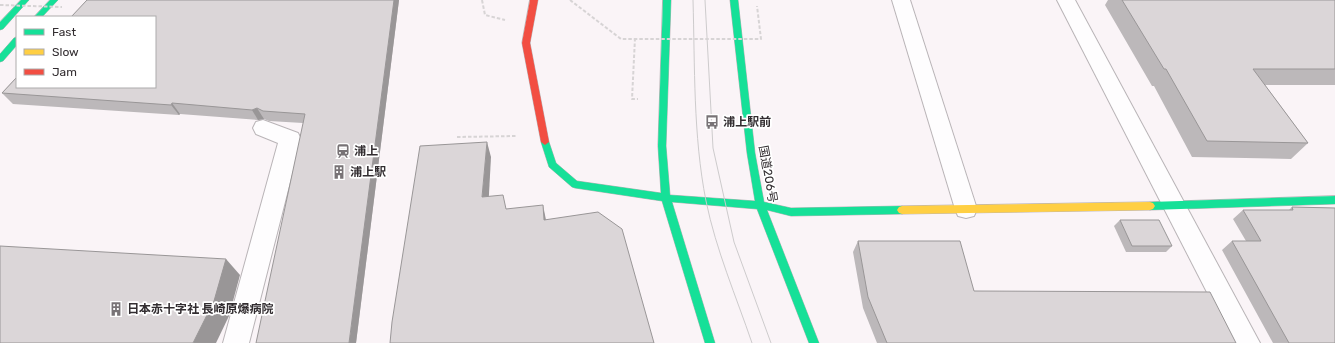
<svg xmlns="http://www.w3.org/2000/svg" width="1335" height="343" font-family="Rubik,'Noto Sans JP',sans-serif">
  <rect width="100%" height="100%" fill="#faf4f7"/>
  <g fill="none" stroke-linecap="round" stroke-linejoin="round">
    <defs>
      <g id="street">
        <path d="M892 0H910L977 209 974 216 966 218 958 216 955 209Z"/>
        <path d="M1057 0H1075L1260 343H1233Z"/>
        <path d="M263 120 298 133 301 139 249 343H223L278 143 256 134 253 128 256 122Z"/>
      </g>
      <g id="fast">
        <path d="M21 0H29L3 29 0 30V22Z"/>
        <path d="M50 0H58L42 17H34Z"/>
        <path d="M663 0H671L666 146 670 195 755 201 747 153 730 0H738L755 153 764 202 791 208 902 206 905 207 907 210 905 213 902 214 791 216 767 210 819 343H809L757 209 672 202 715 343H705L662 201 575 188 572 187 549 167 541 142 545 139 549 142 556 163 577 181 661 193 658 146Z"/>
        <path d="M17 37V45L3 61 0 62V54L14 38Z"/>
        <path d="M1335 196V204L1150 210 1147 209 1145 206 1147 203 1150 202Z"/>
      </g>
      <path id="slow" d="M1150 202 1153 203 1155 206 1153 209 1150 210 902 214 899 213 897 210 899 207 902 206Z"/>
      <path id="jam" d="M530 0H538L530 43 549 142 545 145 541 142 522 43Z"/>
    </defs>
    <use href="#street" stroke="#b9b4b7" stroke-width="2"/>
    <use href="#fast" stroke="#b9b4b7" stroke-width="1"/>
    <use href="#slow" stroke="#b9b4b7" stroke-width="1"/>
    <use href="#jam" stroke="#b9b4b7" stroke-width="1"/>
    <g stroke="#d7d4d5" stroke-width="2" stroke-dasharray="3.5 2" stroke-linecap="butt">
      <path d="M482 0 485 15 505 20"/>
      <path d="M635 38 632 99H638"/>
      <path d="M457 137 516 136"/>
    </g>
    <use href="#street" fill="#fefdfe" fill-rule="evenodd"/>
    <use href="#fast" fill="#16e098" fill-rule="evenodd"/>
    <use href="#slow" fill="#ffcf43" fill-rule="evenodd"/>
    <use href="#jam" fill="#f24e42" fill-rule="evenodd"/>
    <g stroke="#cdcbcc" stroke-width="1">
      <path d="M693 0C695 67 693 135 706 201 716 250 736 296 752 343"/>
      <path d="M705 0 713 148 734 242 771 343"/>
    </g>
    <g stroke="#d7d4d5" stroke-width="2" stroke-dasharray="3.5 2" stroke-linecap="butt">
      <path d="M570 0 621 39H761L757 6"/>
      <path d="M0 5 62 7"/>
    </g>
  </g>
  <g fill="#bcb8ba">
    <path d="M87 0H399L356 343 303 123 269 121 264 119 258 120 180 114 179 115 13 104 2 93Z"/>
    <path d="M1108 0H1335V85H1265L1308 143 1291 159 1192 157 1154 86H1152L1105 5Z"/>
    <path d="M1292 207 1335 208V343H1273L1222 250 1232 241H1246L1233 219 1243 210H1289Z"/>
    <path d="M1120 220 1172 246 1166 252H1126L1114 226Z"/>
    <path d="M858 241 974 291 1236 343H877L863 308 853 252Z"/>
  </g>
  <g fill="#999697">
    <path d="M394 0H399L356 343H349Z"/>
    <path d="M172 103 180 114 179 115 171 105Z"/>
    <path d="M257 108 264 119 258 120 252 110Z"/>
    <path d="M487 142 491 157 488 212 482 197Z"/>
    <path d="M543 205 546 220H544Z"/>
    <path d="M226 259 240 275 229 316 216 343H193Z"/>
  </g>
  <g fill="#dbd6d8" stroke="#999697">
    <path d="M87 0H394L349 343H256L305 114 263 111 257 108 252 110 172 103 171 105 2 93 17 77V87H155V17H71Z"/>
    <path d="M1122 0H1335V69H1253L1308 143 1207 141 1166 69H1164Z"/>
    <path d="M487 142 482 197 503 195 506 209 543 205 544 220 598 212 622 229 654 343H390L392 322 420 146Z"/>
    <path d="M1292 207 1335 208V343H1289L1232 241H1261L1243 210H1293Z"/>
    <path d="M1120 220H1159L1172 246H1132Z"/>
    <path d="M858 241H960L974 291 1210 292 1236 343H887L868 297Z"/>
    <path d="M0 246 226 259 214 301 193 343H0Z"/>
  </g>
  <defs>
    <symbol id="bus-bare" viewBox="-9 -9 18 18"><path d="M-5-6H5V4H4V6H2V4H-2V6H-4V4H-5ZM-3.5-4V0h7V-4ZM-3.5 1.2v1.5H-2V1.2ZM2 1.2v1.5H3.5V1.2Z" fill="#787376" stroke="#fff" stroke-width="2.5" paint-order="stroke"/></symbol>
    <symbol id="station-bare" viewBox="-9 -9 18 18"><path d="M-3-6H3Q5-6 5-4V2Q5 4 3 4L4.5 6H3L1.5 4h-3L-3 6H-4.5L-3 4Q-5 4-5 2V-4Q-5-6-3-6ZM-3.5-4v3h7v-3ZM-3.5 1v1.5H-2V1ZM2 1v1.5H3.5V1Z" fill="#787376" stroke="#fff" stroke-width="2.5" paint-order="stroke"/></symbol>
    <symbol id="building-bare" viewBox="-9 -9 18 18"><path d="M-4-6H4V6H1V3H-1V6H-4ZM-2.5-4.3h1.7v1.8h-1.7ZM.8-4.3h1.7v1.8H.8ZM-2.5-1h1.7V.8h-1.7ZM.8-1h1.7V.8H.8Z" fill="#787376" stroke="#fff" stroke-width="2.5" paint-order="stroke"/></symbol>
  </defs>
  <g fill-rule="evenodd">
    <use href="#bus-bare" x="702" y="112" width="20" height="20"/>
    <use href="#station-bare" x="333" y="141" width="20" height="20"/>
    <use href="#building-bare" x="329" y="162" width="20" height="20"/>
    <use href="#building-bare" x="106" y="299" width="20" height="20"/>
  </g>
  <g text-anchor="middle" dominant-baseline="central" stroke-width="3.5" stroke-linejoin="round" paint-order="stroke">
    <g font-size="12" font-weight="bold" fill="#322d30" stroke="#fff" text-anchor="start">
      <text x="723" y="122">浦上駅前</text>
      <text x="354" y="151">浦上</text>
      <text x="350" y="172">浦上駅</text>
      <text x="127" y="309">日本赤十字社 長崎原爆病院</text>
    </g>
    <g font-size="12" fill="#322d30" stroke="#fff">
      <text transform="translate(768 174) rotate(80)">国道206号</text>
    </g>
  </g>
  <rect x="16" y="16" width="140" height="72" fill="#ffffff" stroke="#adabac"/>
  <rect x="24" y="29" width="20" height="6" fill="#16e098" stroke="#adabac"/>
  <text x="52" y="36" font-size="12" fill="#322d30">Fast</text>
  <rect x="24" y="49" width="20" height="6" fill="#ffcf43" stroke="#adabac"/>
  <text x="52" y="56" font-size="12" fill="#322d30">Slow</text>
  <rect x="24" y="69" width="20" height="6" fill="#f24e42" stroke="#adabac"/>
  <text x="52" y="76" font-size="12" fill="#322d30">Jam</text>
</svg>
